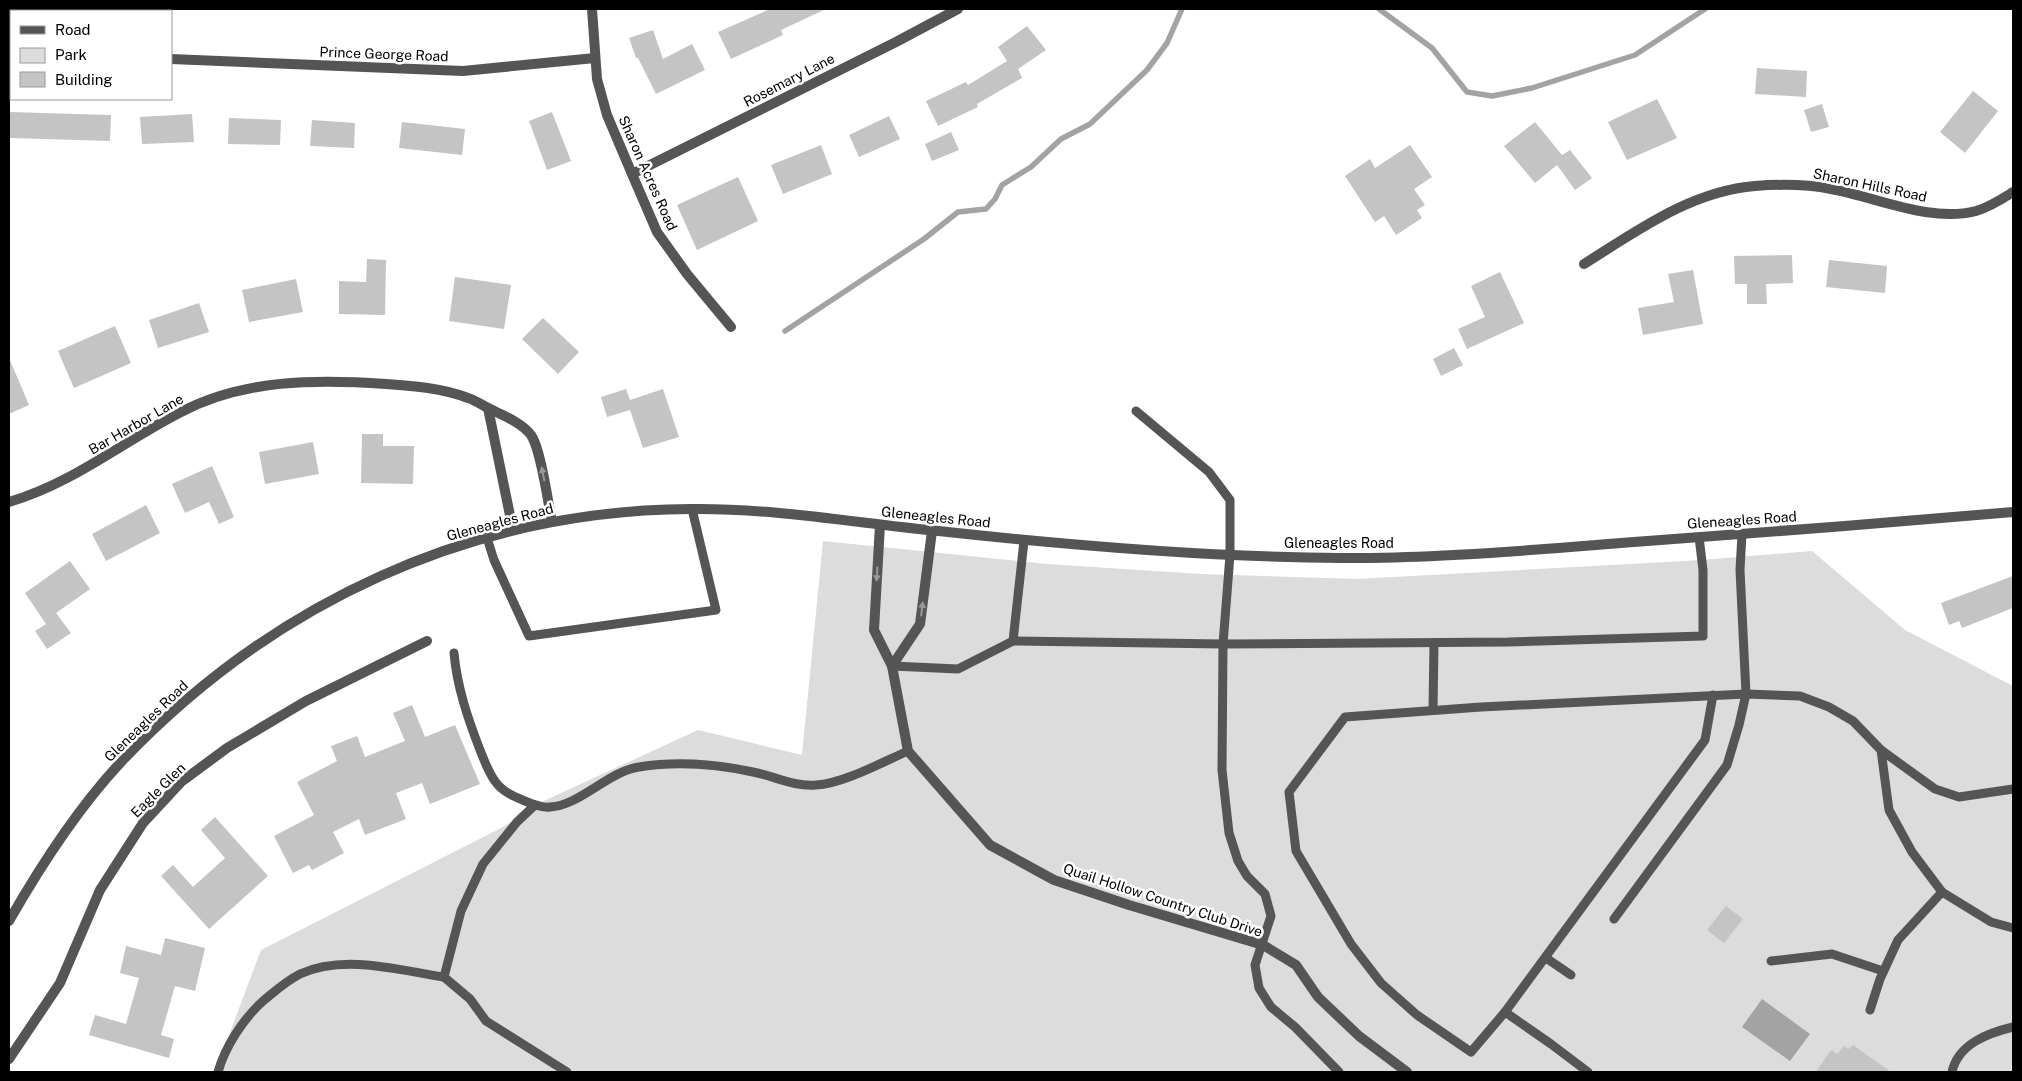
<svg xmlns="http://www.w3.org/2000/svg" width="2022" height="1081" font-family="'Public Sans',sans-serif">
  <rect width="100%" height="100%" fill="#fff"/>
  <path fill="#dcdcdc" d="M823 541 1047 564 1201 574 1357 579 1702 560 1812 551 1905 630 2013 686V1072H215L261 950 505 826 535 805 698 730 802 755Z"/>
  <path fill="#a3a3a3" d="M1762 999 1810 1034 1790 1061 1742 1027Z"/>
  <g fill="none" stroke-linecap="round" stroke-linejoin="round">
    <g stroke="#a3a3a3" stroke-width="5.5">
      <path d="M1379 9 1432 48 1467 92 1492 96 1532 88 1635 55 1705 9"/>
      <path d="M785 331 924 239 958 212 986 209 995 199 1002 185 1031 167 1061 139 1090 124 1147 70 1167 43 1182 9"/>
    </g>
  </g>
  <g fill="#c4c4c4">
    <path d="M770 9H826L781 30 783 35 731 59 718 32Z"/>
    <path d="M1027 26 1046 50 1018 69 1022 78 977 104 978 107 938 126 926 101 966 82 968 85 1007 61 998 47Z"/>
    <path d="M653 30 663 59 692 44 705 70 656 94 638 58H636L629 38Z"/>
    <path d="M1757 68 1807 71 1806 97 1755 94Z"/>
    <path d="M1973 91 1998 111 1965 153 1940 132Z"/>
    <path d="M1657 99 1677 138 1627 160 1608 122Z"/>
    <path d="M1822 104 1829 127 1811 132 1804 110Z"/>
    <path d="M9 112 111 115 110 141 9 138Z"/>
    <path d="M552 112 571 161 547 170 529 121Z"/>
    <path d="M192 114 194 142 142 144 140 117Z"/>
    <path d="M889 116 900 139 859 157 849 135Z"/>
    <path d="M229 118 281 120 280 145 228 144Z"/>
    <path d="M312 120 355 123 354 148 310 146Z"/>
    <path d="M402 122 465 129 462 155 399 148Z"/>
    <path d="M1535 122 1562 155 1570 150 1592 178 1575 190 1557 165 1535 183 1504 146Z"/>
    <path d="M951 132 959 150 932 161 925 144Z"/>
    <path d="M821 145 832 174 783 194 771 165Z"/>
    <path d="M1410 145 1432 177 1414 189 1425 205 1417 210 1422 218 1396 235 1384 216 1375 222 1345 176 1370 159 1375 168Z"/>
    <path d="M738 177 758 221 697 250 677 205Z"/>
    <path d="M1792 255 1793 283 1766 284 1767 304H1747V284H1735L1734 256Z"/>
    <path d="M367 259 386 260 385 315 339 314V281L366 282Z"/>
    <path d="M1829 260 1887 266 1885 293 1826 287Z"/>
    <path d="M1693 270 1703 324 1643 335 1638 308 1674 302 1668 274Z"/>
    <path d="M1500 272 1524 323 1467 349 1458 329 1485 317 1471 286Z"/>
    <path d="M455 277 511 285 504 329 449 321Z"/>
    <path d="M296 279 303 312 249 322 242 290Z"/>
    <path d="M199 303 209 332 158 348 149 320Z"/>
    <path d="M543 318 579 352 558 374 522 339Z"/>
    <path d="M115 326 131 363 74 388 58 351Z"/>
    <path d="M1454 348 1463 365 1441 376 1433 359Z"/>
    <path d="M9 358 29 405 9 414Z"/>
    <path d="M626 389 630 400 663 389 679 437 643 448 630 410 607 417 601 397Z"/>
    <path d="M362 434H383V446H414L413 484 361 483Z"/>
    <path d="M313 442 319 474 265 484 259 452Z"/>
    <path d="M212 466 234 517 219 524 209 502 185 513 172 484Z"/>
    <path d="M146 505 160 533 106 561 92 534Z"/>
    <path d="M70 561 90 589 56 613 71 633 47 649 35 631 46 624 25 593Z"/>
    <path d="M2013 576V608L1962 628 1959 621 1949 625 1941 603Z"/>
    <path d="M412 705 425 737 455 725 480 784 430 804 422 783 396 793 406 819 365 835 359 819 333 832 344 853 312 870 309 865 293 873 274 836 314 815 297 782 337 761 331 746 357 736 365 757 405 741 393 713Z"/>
    <path d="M215 817 268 876 209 929 161 876 173 865 193 887 225 858 201 830Z"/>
    <path d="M1726 906 1743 919 1724 943 1707 930Z"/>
    <path d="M165 938 205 948 195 991 175 986 161 1035 174 1039 169 1058 89 1035 95 1015 126 1024 139 978 120 973 126 946 161 955Z"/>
    <path d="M1853 1045 1891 1072H1816L1831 1050 1837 1054 1844 1046 1849 1049Z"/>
  </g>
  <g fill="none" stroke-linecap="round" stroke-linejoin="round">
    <g stroke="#555" stroke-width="9">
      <path d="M1136 411 1209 472 1230 500V555L1223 644 1222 770 1229 833 1238 861 1247 876 1265 894 1271 916 1255 965 1259 988 1271 1007 1295 1027 1339 1072"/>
      <path d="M487 538 494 560 529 636 716 610 692 509"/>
      <path d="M1013 641 1024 541"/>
      <path d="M454 653C457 687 468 719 480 750 485 762 489 775 498 785 507 795 523 800 535 805"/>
      <path d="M892 666 958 669 1013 641 1223 644 1508 642 1703 636V570L1699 537"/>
      <path d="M1433 710 1434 643"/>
      <path d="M1881 750 1935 789 1959 797 2013 789"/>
      <path d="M1942 892 1991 922 2013 928"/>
      <path d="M1614 919 1727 765 1739 725 1746 694 1740 570 1742 534"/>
      <path d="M1546 958 1571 975"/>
      <path d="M1771 961 1832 954 1883 971"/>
      <path d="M1505 1012 1705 740 1713 695"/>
      <path d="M218 1072C225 1047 243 1019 263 1001 274 992 286 981 300 974 344 954 398 970 444 977"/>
      <path d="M567 1072 486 1021 470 999 444 977 461 911 483 864 517 822 535 805C540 806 545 808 550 807 579 806 609 771 639 767 677 761 716 764 753 772 774 776 794 787 816 785 842 784 883 762 908 751"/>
      <path d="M1588 1072 1551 1044 1505 1012 1471 1052 1417 1015 1381 983 1351 944 1296 851 1289 792 1345 717 1481 707 1746 694 1800 696 1829 707 1853 721 1881 750 1889 810 1912 852 1942 892 1898 940 1880 979 1870 1010"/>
      <path d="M1952 1072C1958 1044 1988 1033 2013 1027"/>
    </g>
    <g stroke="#555" stroke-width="10">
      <path d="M592 9 597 79 607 115 632 174 657 232 687 274 731 327"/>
      <path d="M9 53H11"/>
      <path d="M171 59 463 71 595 58"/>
      <path d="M632 174 896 42 958 9"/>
      <path d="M1584 264C1637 231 1691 191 1755 186 1781 184 1806 184 1831 189 1876 197 1930 223 1976 211 1990 207 2002 199 2013 192"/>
      <path d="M9 502C73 483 121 443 179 413 242 379 317 379 386 384 414 386 442 388 468 398 475 400 482 405 488 408"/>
      <path d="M880 525 874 630 892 666 920 624 932 531"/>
      <path d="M513 530 488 408C502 415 521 422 531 435 541 449 548 503 552 522"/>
      <path d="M892 666 908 751 990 845 1054 880 1129 905 1263 945 1296 965 1318 997 1359 1036 1407 1072"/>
      <path d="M9 1059 60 983 100 890 143 823 181 782 227 748 306 701 427 641"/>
    </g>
    <path stroke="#555" stroke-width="10" d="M9 921C41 865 77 809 121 762 272 603 471 510 691 509 771 508 850 522 929 530 1048 543 1167 554 1287 557 1327 558 1366 559 1406 557 1482 555 1558 548 1634 542 1760 533 1887 523 2013 512"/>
  </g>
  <defs><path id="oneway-solid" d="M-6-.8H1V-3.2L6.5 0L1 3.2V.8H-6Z" transform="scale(1.25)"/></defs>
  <g fill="#999">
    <use href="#oneway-solid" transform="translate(543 474) rotate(-101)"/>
    <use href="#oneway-solid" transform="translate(877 574) rotate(93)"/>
    <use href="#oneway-solid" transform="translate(922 609) rotate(-83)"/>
  </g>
  <g text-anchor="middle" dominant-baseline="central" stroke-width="5" stroke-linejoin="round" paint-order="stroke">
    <g font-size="14" fill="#000" stroke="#fff">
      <text transform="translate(384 54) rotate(2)">Prince George Road</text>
      <text transform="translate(789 80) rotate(-27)">Rosemary Lane</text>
      <text transform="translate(648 173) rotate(66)">Sharon Acres Road</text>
      <text transform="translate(1870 185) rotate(12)">Sharon Hills Road</text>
      <text transform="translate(136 424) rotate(-30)">Bar Harbor Lane</text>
      <text transform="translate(936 517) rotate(6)">Gleneagles Road</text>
      <text transform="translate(1742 520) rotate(-4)">Gleneagles Road</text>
      <text transform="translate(500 522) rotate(-15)">Gleneagles Road</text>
      <text x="1339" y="543">Gleneagles Road</text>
      <text transform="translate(146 721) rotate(-44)">Gleneagles Road</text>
      <text transform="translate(158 790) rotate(-45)">Eagle Glen</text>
      <text transform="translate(1163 900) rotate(18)">Quail Hollow Country Club Drive</text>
    </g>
  </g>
  <rect width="2022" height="1081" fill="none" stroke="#000000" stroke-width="20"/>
  <rect x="10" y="10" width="162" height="90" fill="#ffffff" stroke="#999999"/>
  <rect x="20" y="26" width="25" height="8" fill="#555555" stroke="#999999"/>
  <text x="55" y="35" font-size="15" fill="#000000">Road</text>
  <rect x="20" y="48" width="25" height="15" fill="#dcdcdc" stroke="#999999"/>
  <text x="55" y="60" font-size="15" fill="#000000">Park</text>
  <rect x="20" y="72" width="25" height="15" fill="#c4c4c4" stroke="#999999"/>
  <text x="55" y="85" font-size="15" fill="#000000">Building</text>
</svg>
